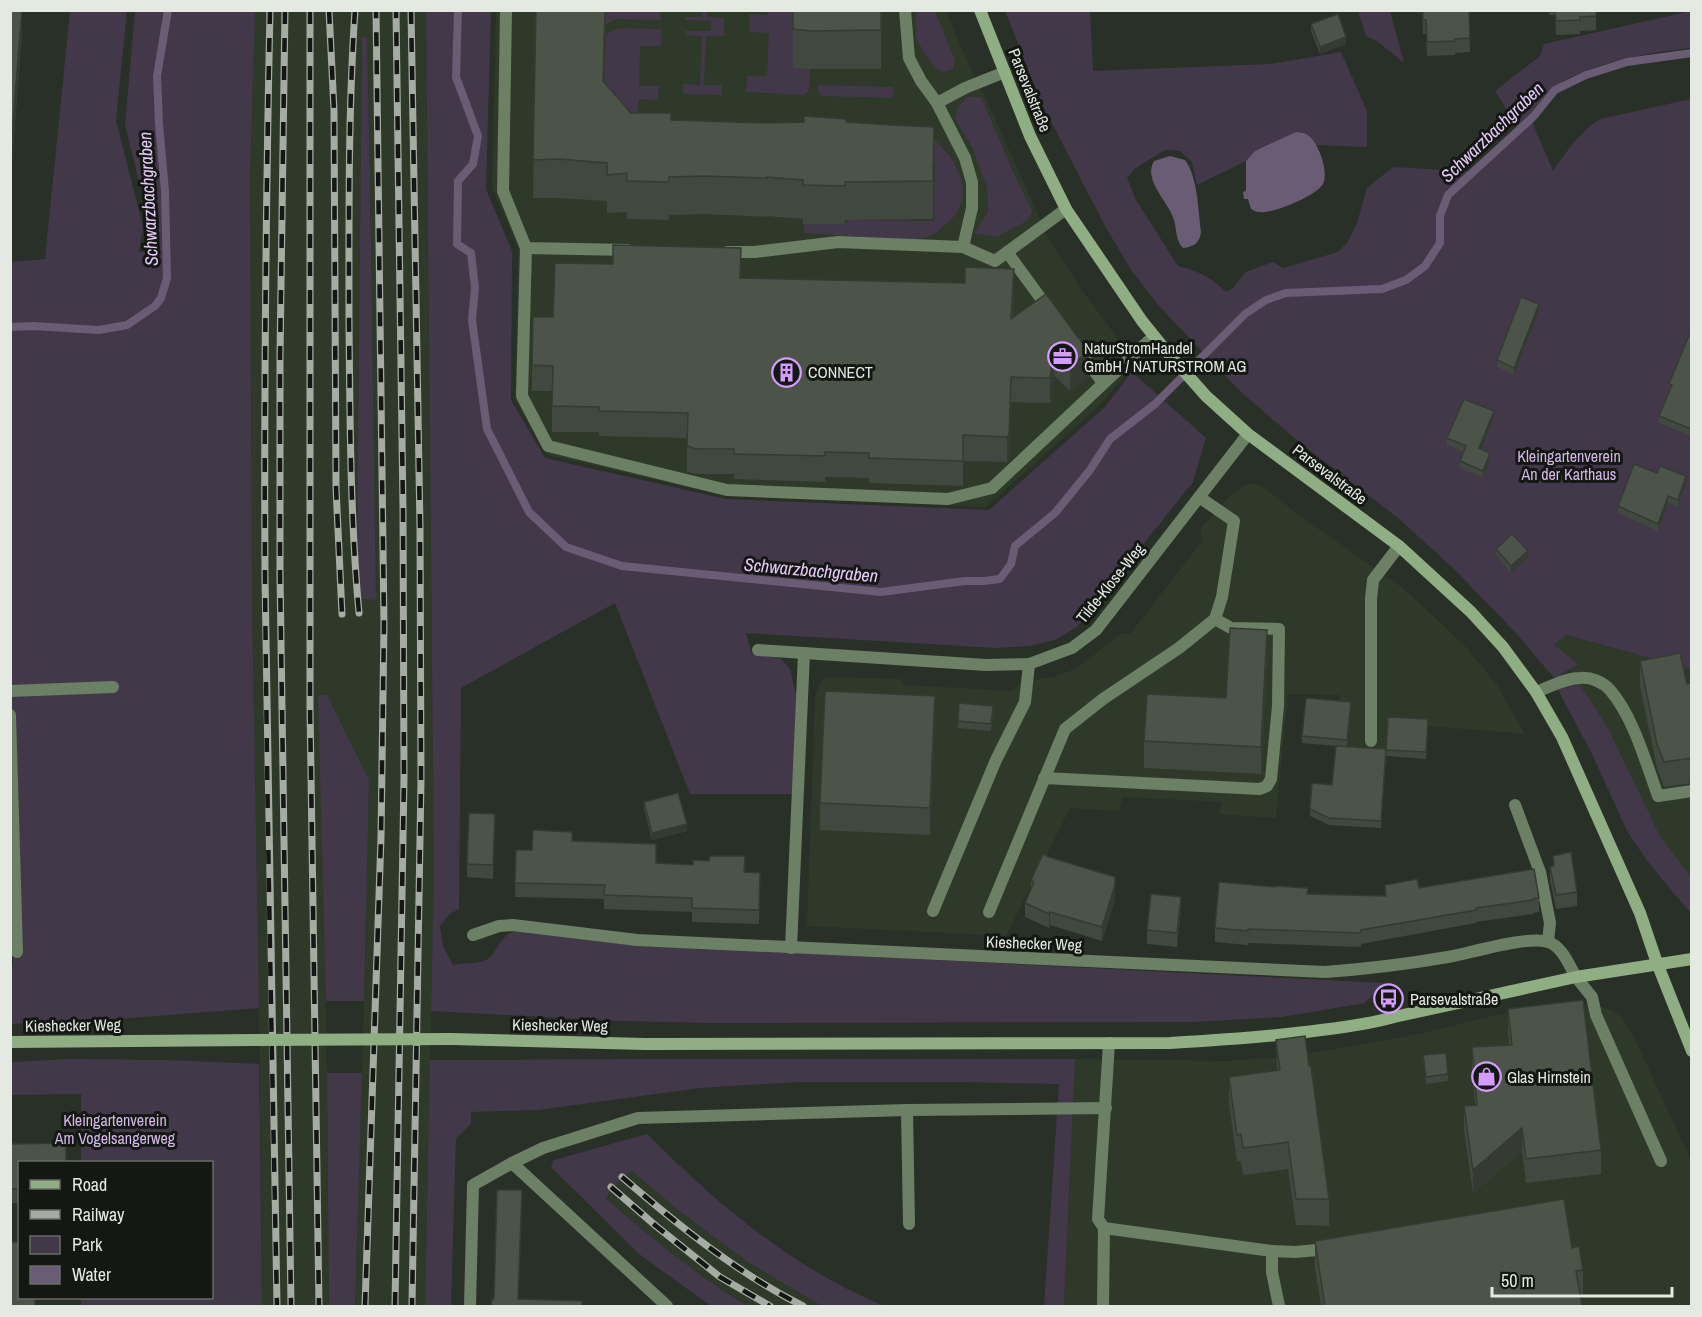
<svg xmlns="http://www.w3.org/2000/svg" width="1702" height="1317" font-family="'Archivo Narrow',sans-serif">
  <rect width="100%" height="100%" fill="#293027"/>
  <g fill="#2e392a" fill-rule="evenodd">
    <path d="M255 11H426L434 876 425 1306H355L364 1001 369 780 327 696 319 695 326 1001 329 1306H262L259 1008 252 600 250 176ZM362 37 367 38 370 176 376 600 361 599 357 554Z"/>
    <path d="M496 11H946L971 70 979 83 1048 237 1081 289 1136 363 1101 404 986 507 727 496 547 455 515 400 518 248 492 188Z"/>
    <path d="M1246 484 1261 485 1303 518 1400 586 1428 611 1468 649 1497 685 1525 734 1428 726 1386 756 1336 753 1340 695 1288 694 1276 818 1219 814 1222 802 1123 797 1119 811 1070 808 1006 936 807 926 815 695 822 679 831 677 900 679 905 685 1012 691 1020 682 1052 677 1076 669 1122 633 1130 634 1202 541 1201 528 1231 495Z"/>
    <path d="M1565 635 1691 669V877L1661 838 1607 726 1554 645Z"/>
    <path d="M1585 1004 1606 1008 1619 1014 1634 1037 1691 1160V1306H1064L1075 1059 1227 1061 1296 1056 1424 1033 1483 1018 1544 1006Z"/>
    <path d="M632 1171 678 1210 748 1262 824 1306H748L707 1280 670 1253 606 1198 611 1187 622 1177Z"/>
  </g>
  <g fill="#423849">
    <path d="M641 10 660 11 661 20 616 19 606 24V21H604V11Z"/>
    <path d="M70 11H127L116 120 143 227 139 252H149V222L125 125 135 11H255L250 176 252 600 259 1008 118 1019 11 1024 10 966H13L10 889 11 262 45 259Z"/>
    <path d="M426 11H491L486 189 512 251 511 400 545 458 726 499 989 510 1104 408 1132 372 1206 438 1193 482 1077 627 1055 640 1029 646 996 648 746 633 752 654 781 659 790 669 796 695 794 794H690L615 603 461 688 459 909 450 914 440 926 443 946 453 965C464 962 478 965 488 959 495 954 497 945 503 939 506 935 511 933 515 931L620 944 1384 983 1365 1003 1282 1017 1194 1022 712 1023 621 1021 431 1011 434 876Z"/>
    <path d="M702 11H707V17L724 18V36H706L704 85H722V95L683 94V84L700 85 702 36 685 35V31H711V21L685 20V17H702Z"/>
    <path d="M768 11H796L794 29 793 67 810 68 809 90 804 95 746 92 747 76H767L769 33 749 32 750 14 768 15Z"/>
    <path d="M916 11H935L955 60 953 69 942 72 933 66 916 39Z"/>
    <path d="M1005 11H1090L1093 71 1270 64 1341 52 1367 111V147L1316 145 1310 136 1304 133 1255 151 1246 161 1197 185 1192 162 1180 151 1165 150 1134 169 1127 178 1136 200 1178 266C1198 271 1211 277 1226 292L1233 288 1246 272 1273 262 1283 268 1338 252 1347 243 1357 223 1367 188 1393 167 1478 172 1520 131 1495 91 1540 56 1544 44 1691 11V48C1654 51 1579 65 1551 90 1543 97 1536 107 1529 115L1553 171C1567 151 1579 132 1600 119L1691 99V669L1566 635 1554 645 1578 664 1555 679 1515 632 1454 569 1398 518 1299 442 1242 393 1160 307 1131 270 1105 226 1042 104Z"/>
    <path d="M1358 11H1390L1404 63 1377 41 1366 36Z"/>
    <path d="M620 28 661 29V46H640L639 86H659L657 100 639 99 637 116 603 119 605 70 603 69V63H605V60H603V44L606 43V34Z"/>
    <path d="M362 37H367L370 176 376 600 361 599 357 554Z"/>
    <path d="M818 85 893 87V98L822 96 818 91Z"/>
    <path d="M967 97H981L1016 178 1032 211 1027 221 996 237 974 233 988 212 987 188 973 149 955 119 958 107Z"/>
    <path d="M902 124C942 131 989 192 946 224 940 229 934 236 927 237 910 242 890 239 873 238 850 236 827 234 804 233V224H845L848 220 934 221 935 163 848 160 901 143Z"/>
    <path d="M1577 680 1607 726 1661 838 1691 877V912L1686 908 1648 862 1627 831 1592 754 1557 688Z"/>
    <path d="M318 695H327L369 780 364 1001H326Z"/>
    <path d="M70 1059 165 1060 259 1064 262 1306H81V1298H212V1162H81V1094L11 1095V1062Z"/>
    <path d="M654 1059H1075L1064 1306H1044L1059 1084 965 1082H797L700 1088 538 1110 471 1112V1124L456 1138 451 1306H425L430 1060Z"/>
    <path d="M327 1073H362L355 1306H329Z"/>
    <path d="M647 1134C718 1205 791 1267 884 1306H824L817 1303 748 1262 678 1210 632 1171C620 1178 612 1186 606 1198 651 1238 697 1276 748 1306H712L704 1301 639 1254 551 1167 554 1160Z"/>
  </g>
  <g fill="#6b5c75">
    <path d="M1296 132C1301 133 1305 132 1309 136 1319 144 1329 172 1323 184 1316 196 1273 214 1259 212 1256 212 1254 211 1251 209L1248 199H1244L1243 192 1246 191V161L1255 151Z"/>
    <path d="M1170 156 1185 160C1198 177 1198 211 1201 232 1200 242 1194 247 1183 248 1175 241 1177 227 1173 217 1167 201 1143 179 1154 161Z"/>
  </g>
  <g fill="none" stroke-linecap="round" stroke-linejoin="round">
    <g stroke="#6b5c75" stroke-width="8">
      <path d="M458 10 456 77 478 136 473 164 458 181 457 244 471 253 475 288 472 320 487 429 529 512 566 547 622 566 881 592 965 581H984L1000 579 1011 564 1015 546 1055 513 1090 470 1110 439 1155 404 1245 314 1266 300 1286 293 1382 289 1406 280 1425 266 1440 243V216L1448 195 1533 117 1555 90 1586 75 1627 62 1692 53"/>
      <path d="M10 327 33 326 99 330 127 325 155 306 161 298 167 278 165 191 159 124 157 76 168 10"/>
    </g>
    <g stroke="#6c8065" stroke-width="12">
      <path d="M506 10 503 191 526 248 628 250"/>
      <path d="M905 10 909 58 921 81 937 103 965 158 972 182V208L963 247 995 261 1066 209"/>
      <path d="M937 103 965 88 1005 72"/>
      <path d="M526 248 522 396 548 446 727 490 948 499 992 488 1154 336"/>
      <path d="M727 252H755L838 242 963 247"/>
      <path d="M1007 252 1050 311"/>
      <path d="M1080 352 1103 383"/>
      <path d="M10 691 113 687"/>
      <path d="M1536 692C1550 687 1565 678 1580 678 1591 677 1603 682 1610 690 1633 716 1646 763 1658 796L1692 791"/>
      <path d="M10 715 17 952"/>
      <path d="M1371 741V599L1373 580 1399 546"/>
      <path d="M1044 778 1260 789 1267 786 1271 779 1278 706 1279 629 1231 628 1215 619"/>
      <path d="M1515 805 1540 872 1550 923 1548 941"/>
      <path d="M933 911 996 760 1025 702 1029 664"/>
      <path d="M989 912 1065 729 1103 699 1179 648 1215 619 1222 597 1234 521 1199 497"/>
      <path d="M1576 977 1592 997 1596 1015 1661 1161"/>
      <path d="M907 1110 909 1224"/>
      <path d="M1272 1251V1272L1279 1306"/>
      <path d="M470 1306 473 1185 512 1163"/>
      <path d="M667 1306 512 1163 543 1148 638 1118 907 1110 1106 1108"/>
      <path d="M1103 1306 1104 1228 1272 1251 1295 1252 1329 1249"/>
    </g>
    <g stroke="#6c8065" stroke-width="12">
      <path d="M758 650 986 665 1029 664 1072 648 1096 630 1248 434"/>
      <path d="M473 935 499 926 513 925 637 940 1325 972C1367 969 1407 964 1448 957 1471 953 1529 935 1548 942 1562 946 1569 965 1576 977"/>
      <path d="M791 948 804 653"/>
      <path d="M1104 1228 1098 1219 1109 1043"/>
    </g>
    <g stroke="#8fae83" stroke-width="12">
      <path d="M980 10 1030 136 1066 209 1142 321 1167 352 1206 396 1248 434 1399 546 1471 612 1503 647 1536 692 1562 737 1640 913 1657 963 1692 1051"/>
      <path d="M451 1039 645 1044 1170 1043C1221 1040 1271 1037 1321 1030 1346 1027 1370 1024 1394 1017L1576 977 1692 959"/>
      <path d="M10 1042 254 1040"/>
    </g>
    <defs>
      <g id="rail">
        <path d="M270 10C266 199 264 388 265 577 267 820 272 1063 277 1306"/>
        <path d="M285 10 280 356V574L291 1306"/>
        <path d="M310 10V708L319 1306"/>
        <path d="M329 10 334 110 336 487 342 614"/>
        <path d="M355 10C348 114 349 217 349 321 350 418 350 515 359 613"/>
        <path d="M411 10 420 528 421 780 412 1306"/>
        <path d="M622 1177C678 1225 737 1273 803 1306"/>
        <path d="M611 1187 656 1226 720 1277 770 1306"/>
        <path d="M365 1306 381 837 384 624 376 10"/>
        <path d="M395 1306 404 778 403 509 396 10"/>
      </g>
    </defs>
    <use href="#rail" stroke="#a6aca4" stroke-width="7"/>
    <use href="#rail" stroke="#141713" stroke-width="4.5" stroke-dasharray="14" stroke-linecap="butt"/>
    <path stroke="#8fae83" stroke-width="12" d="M254 1040 451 1039"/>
  </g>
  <g fill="#41483f">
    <path d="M10 10 22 35 12 161H10Z"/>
    <path d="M536 10H606L604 82 631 113 671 120 768 123 846 122 891 125 934 127 933 219 845 220V224H803V219L767 216V217L705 214 669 215V220L627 219V212L607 213V201L559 198H533Z"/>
    <path d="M882 10 881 69H811L793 68V29Z"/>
    <path d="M1417 10H1469L1470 52 1455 53V55L1427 56 1426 34H1423L1422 12 1417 13Z"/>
    <path d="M1549 10H1596V30L1580 31V34L1556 35 1555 15H1549Z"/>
    <path d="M1311 24 1346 44 1320 54 1311 31Z"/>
    <path d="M613 264 741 278 1014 294 1013 318 1089 377 1070 391 1054 375 1050 403 1011 402 1009 460 1007 462 963 461V486L869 483V478L825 477V482L734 479V474H697L687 472V438L599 436V432H552V391H532V365L553 317Z"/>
    <path d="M1539 311 1514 375 1497 367V360Z"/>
    <path d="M1692 328V434L1691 436 1659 423V416L1670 391 1669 384Z"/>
    <path d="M1494 418 1481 449 1490 460 1483 477 1460 468V461L1464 452 1447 445V438Z"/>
    <path d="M1657 473 1686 483 1678 507 1668 503 1658 531 1618 513V506Z"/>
    <path d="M1496 549 1528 558 1511 573 1496 556Z"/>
    <path d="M1267 657 1261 774 1144 768V741L1226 698Z"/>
    <path d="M1640 661 1687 684 1692 683V783L1664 787 1657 768 1640 686Z"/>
    <path d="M1351 709 1347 746 1386 749 1428 726 1426 759 1386 756 1381 828 1329 825 1310 816V809L1332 785 1336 746 1302 743V736Z"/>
    <path d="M993 712 991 731 958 728V721Z"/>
    <path d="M935 723 930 835 820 830V803Z"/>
    <path d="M644 802 687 831 652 840 644 809Z"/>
    <path d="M495 828 493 879 467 877V864Z"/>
    <path d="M572 841 656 863 745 872 760 873 759 924 692 922V912L604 909V899L515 897 516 850H532Z"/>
    <path d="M1553 856 1577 892V906L1556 909 1550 880V867L1553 866Z"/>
    <path d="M1031 880 1115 899 1102 941 1050 925 1049 928 1025 917V903L1031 890Z"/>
    <path d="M1385 885 1539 898V912L1533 913V914L1476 922V923L1361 944V947L1248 943V945L1215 942V928L1308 894 1385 896Z"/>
    <path d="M1181 911 1177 947 1147 944V930Z"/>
    <path d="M1508 1009 1601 1150V1174L1526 1183 1522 1151 1473 1193 1464 1130V1106L1475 1105 1472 1071V1047L1509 1045 1508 1032Z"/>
    <path d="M1276 1040 1329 1199V1226L1296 1225 1288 1169 1243 1175 1241 1161H1237L1229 1104V1077L1277 1070Z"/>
    <path d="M1423 1055 1448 1074V1081L1426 1084Z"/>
    <path d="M10 1144 20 1162V1203H10Z"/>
    <path d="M1315 1241 1572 1248 1583 1270V1297H1580L1582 1306H1321L1315 1268Z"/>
  </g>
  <g fill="#353b33">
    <path d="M22 10V35L12 161V134Z"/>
    <path d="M605 10H606L603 120V81Z"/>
    <path d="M881 10H882L881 69Z"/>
    <path d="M1346 37V44L1320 54V47Z"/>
    <path d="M1014 269V294L1011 344V319Z"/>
    <path d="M1539 304V311L1514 375V368Z"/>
    <path d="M1054 350V375L1050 403V378Z"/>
    <path d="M1089 352V377L1070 391V365Z"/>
    <path d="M1011 377 1009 460 1007 462V437Z"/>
    <path d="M1494 411V418L1479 455V448Z"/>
    <path d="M1490 453V460L1483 477V471Z"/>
    <path d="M1686 476V483L1678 507V500Z"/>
    <path d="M1668 496V503L1658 531V524Z"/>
    <path d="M1528 551V558L1511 573V566Z"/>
    <path d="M1267 630V657L1261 774V747Z"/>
    <path d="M935 696V723L930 835V808Z"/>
    <path d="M687 824V831L652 840V833Z"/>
    <path d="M1115 885V899L1102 941V927Z"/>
    <path d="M1181 897V911L1177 947V933Z"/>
    <path d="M1050 912V925L1049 928V914Z"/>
    <path d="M1522 1128V1151L1473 1193V1170Z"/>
    <path d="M522 1190V1214L518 1306Z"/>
  </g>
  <g fill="#4c5449" stroke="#353b33" stroke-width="1.5">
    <path d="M10 10H22L12 134H10Z"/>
    <path d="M536 10H605L603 81 631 113H671V120L768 123 804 122V116L846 119V122L891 125 934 127 933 181 845 182V186L803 185V180L767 177V178L705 176 669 177V182L627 181V173L607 175V163L559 159 533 160Z"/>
    <path d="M793 10H881V30L811 31 793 29Z"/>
    <path d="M1423 10H1469L1470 38 1455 39V41L1427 42 1426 20H1423Z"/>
    <path d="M1555 10H1596V16L1580 17V20L1556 21Z"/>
    <path d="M1338 14 1346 37 1320 47 1311 24Z"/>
    <path d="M613 245 741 248 740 278 965 283V267L1014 269 1011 319 1046 294 1089 352 1070 365 1054 350 1050 378 1011 377 1009 435 1007 437 963 435V461L869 458V453L825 452V456L734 454V449H697L687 446 688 413 599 411V407L552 406 553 366 532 365 533 317H553L555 263 613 264Z"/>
    <path d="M1521 297 1539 304 1514 368 1497 360Z"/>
    <path d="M1692 328V427L1691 429 1659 416 1672 385 1669 384Z"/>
    <path d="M1464 399 1494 411 1479 448 1490 453 1483 471 1460 461 1466 446 1447 438Z"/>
    <path d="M1634 464 1657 473 1660 466 1686 476 1678 500 1668 496 1658 524 1618 506Z"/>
    <path d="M1512 534 1528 551 1511 566 1496 549Z"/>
    <path d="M1230 628 1267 630 1261 747 1144 741 1147 694 1226 698Z"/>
    <path d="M1680 653 1687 684 1692 683V758L1664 762 1657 744 1640 661Z"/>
    <path d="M825 691 935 696 930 808 820 803Z"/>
    <path d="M1306 698 1351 702 1347 740 1302 736Z"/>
    <path d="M959 703 993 706 991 724 958 721Z"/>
    <path d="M1388 717 1428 719 1426 752 1386 750Z"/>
    <path d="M1336 746 1386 749 1381 821 1329 818 1310 809 1312 783 1332 785Z"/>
    <path d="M678 793 687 824 652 833 644 802Z"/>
    <path d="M469 813 495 814 493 865 467 864Z"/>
    <path d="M533 830 572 832V841L656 844V863L693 865V860L709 861 710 856H745L744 872 760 873 759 910 692 908V898L604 895 605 885 515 883 516 850H532Z"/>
    <path d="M1571 852 1577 892 1556 895 1550 867 1554 866 1553 856Z"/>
    <path d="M1043 854 1049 857 1115 877V885L1102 927 1050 912 1049 914 1025 903 1034 882 1031 880Z"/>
    <path d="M1534 869 1539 898 1533 899V900L1476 908V910L1361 930V933L1248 929V931L1215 928 1219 882 1275 887V886L1308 888 1307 894 1386 896 1385 885 1417 879 1419 888Z"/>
    <path d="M1151 894 1181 897 1177 933 1147 930Z"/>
    <path d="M1583 1000 1601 1150 1526 1159 1522 1128 1473 1170 1464 1106 1477 1105 1472 1047 1512 1045 1508 1009Z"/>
    <path d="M1305 1036 1309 1066H1311L1329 1199H1296L1288 1142 1243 1148 1241 1134 1237 1135 1229 1077 1280 1070 1276 1040Z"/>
    <path d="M1446 1053 1448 1074 1426 1077 1423 1055Z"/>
    <path d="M66 1143V1162H20V1189H10V1144Z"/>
    <path d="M497 1190H522L518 1299 582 1301V1306H491L492 1299H494Z"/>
    <path d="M1564 1199 1572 1248 1579 1246 1583 1270 1576 1271 1582 1306H1325L1315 1241Z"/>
    <path d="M10 1242H20V1298H35V1306H10Z"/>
  </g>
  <defs>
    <symbol id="office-ring" viewBox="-11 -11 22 22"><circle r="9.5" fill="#141713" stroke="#d59cfb" stroke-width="1.5"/><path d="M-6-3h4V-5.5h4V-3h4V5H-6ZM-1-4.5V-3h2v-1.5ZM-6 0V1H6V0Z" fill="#d59cfb"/></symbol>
    <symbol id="building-ring" viewBox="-11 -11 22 22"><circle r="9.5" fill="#141713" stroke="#d59cfb" stroke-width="1.5"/><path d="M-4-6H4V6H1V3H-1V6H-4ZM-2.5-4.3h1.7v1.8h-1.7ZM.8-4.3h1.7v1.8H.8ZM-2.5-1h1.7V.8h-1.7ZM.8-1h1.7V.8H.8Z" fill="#d59cfb"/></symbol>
    <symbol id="bus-ring" viewBox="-11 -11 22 22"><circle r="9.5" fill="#141713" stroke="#d59cfb" stroke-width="1.5"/><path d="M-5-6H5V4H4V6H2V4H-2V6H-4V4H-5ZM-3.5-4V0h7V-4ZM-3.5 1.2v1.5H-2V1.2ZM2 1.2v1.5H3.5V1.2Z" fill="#d59cfb"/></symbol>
    <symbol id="shop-ring" viewBox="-11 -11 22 22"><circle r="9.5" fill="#141713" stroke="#d59cfb" stroke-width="1.5"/><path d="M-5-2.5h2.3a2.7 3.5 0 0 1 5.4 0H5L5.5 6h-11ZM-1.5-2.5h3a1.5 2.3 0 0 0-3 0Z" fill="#d59cfb"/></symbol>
  </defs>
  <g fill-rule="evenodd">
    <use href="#office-ring" x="1046" y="340" width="33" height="33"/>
    <use href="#building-ring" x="770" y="356" width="33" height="33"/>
    <use href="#bus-ring" x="1372" y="982" width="33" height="33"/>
    <use href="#shop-ring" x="1470" y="1060" width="33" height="33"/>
  </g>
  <g text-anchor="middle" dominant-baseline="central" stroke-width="6" stroke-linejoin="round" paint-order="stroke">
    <g font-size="16" fill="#e4e9e2" stroke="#141713">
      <text transform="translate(1030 90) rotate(68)">Parsevalstraße</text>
      <text transform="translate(1330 474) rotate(37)">Parsevalstraße</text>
      <text transform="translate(1110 583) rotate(-51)">Tilde-Klose-Weg</text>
      <text transform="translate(1034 943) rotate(2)">Kieshecker Weg</text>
      <text transform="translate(73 1025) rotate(-1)">Kieshecker Weg</text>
      <text transform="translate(560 1025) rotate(1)">Kieshecker Weg</text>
    </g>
    <g font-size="16" fill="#e4e9e2" stroke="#141713" text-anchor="start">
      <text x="1084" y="348">NaturStromHandel<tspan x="1084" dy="18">GmbH / NATURSTROM AG</tspan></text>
      <text x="808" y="372">CONNECT</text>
      <text x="1410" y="999">Parsevalstraße</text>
      <text x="1507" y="1077">Glas Hirnstein</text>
    </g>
    <g font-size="16" fill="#d4b8e8" stroke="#141713">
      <text x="1569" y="456">Kleingartenverein<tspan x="1569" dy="18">An der Karthaus</tspan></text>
      <text x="115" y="1120">Kleingartenverein<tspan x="115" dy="18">Am Vogelsangerweg</tspan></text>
    </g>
    <g font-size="18" font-style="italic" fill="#e6cafa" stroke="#141713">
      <text transform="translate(1492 132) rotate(-44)">Schwarzbachgraben</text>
      <text transform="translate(148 199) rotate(-93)">Schwarzbachgraben</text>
      <text transform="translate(811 570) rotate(5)">Schwarzbachgraben</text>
    </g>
  </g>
  <rect width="1702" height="1317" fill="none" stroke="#e4e9e2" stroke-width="24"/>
  <rect x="18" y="1161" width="195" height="138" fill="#141713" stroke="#676b66" stroke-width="1.5"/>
  <rect x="30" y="1180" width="30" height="9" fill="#8fae83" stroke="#676b66" stroke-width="1.5"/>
  <text x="72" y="1191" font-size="18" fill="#e4e9e2">Road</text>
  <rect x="30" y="1210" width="30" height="9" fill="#a6aca4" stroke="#676b66" stroke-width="1.5"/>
  <text x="72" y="1221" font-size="18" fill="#e4e9e2">Railway</text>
  <rect x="30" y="1236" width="30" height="18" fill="#423849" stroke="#676b66" stroke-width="1.5"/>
  <text x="72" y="1251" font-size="18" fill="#e4e9e2">Park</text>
  <rect x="30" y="1266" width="30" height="18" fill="#6b5c75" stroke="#676b66" stroke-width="1.5"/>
  <text x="72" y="1281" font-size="18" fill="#e4e9e2">Water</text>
  <path d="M1492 1287v9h180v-9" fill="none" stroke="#e4e9e2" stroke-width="3"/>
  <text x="1501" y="1287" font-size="18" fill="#e4e9e2" stroke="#141713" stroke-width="4.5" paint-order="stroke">50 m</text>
</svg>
